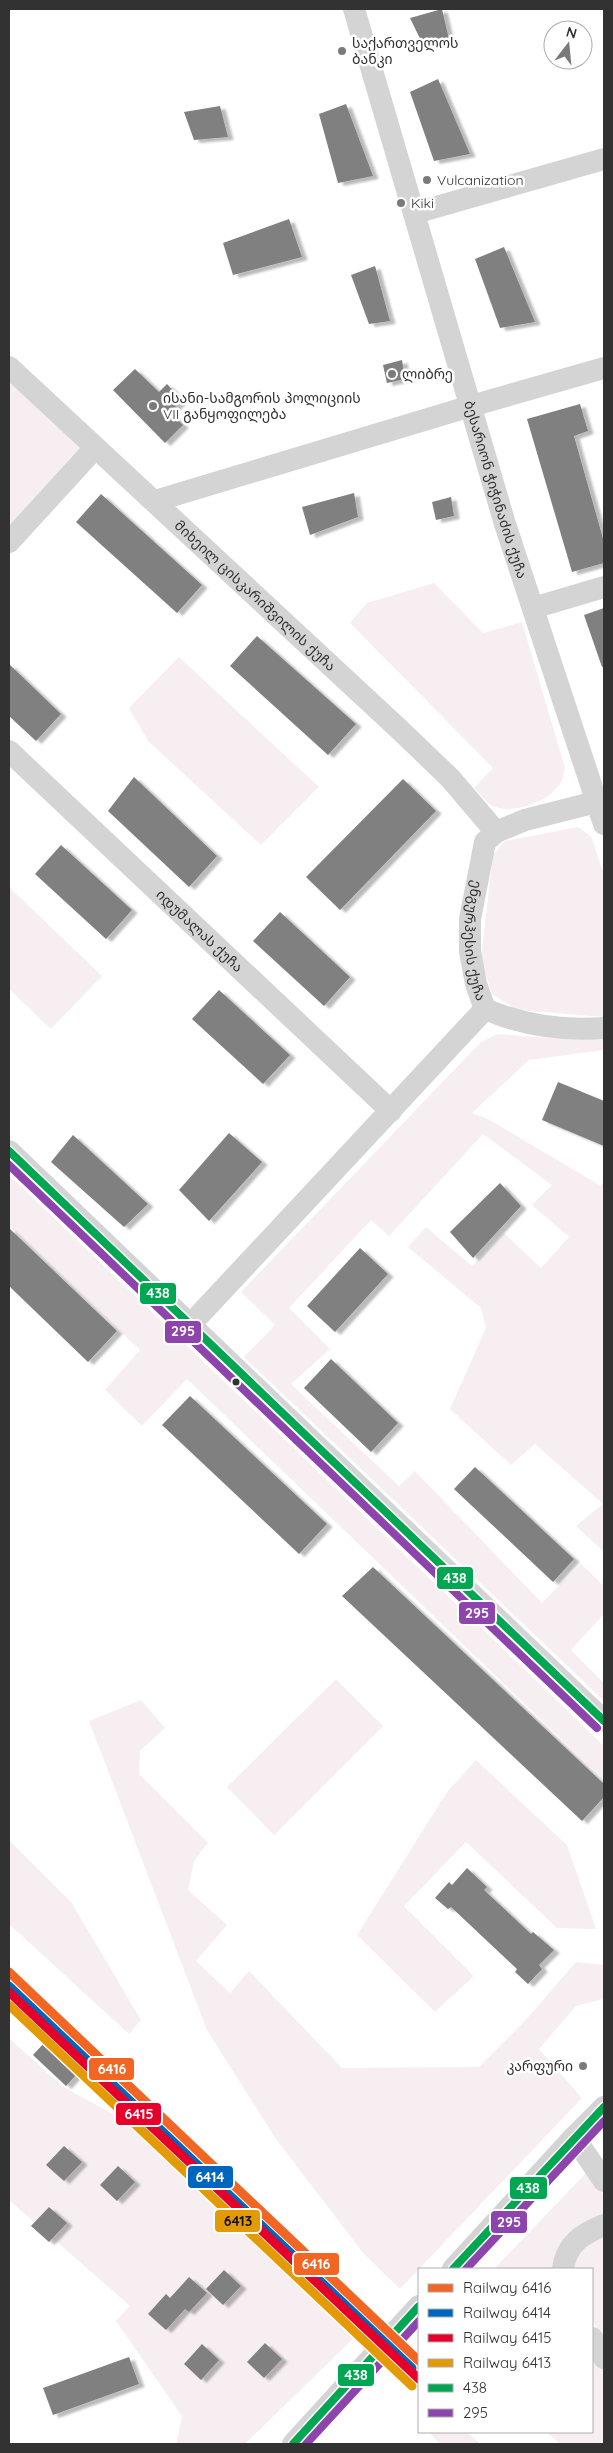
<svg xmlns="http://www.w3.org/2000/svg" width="613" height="2453" font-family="Quicksand,'Noto Sans Georgian',sans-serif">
  <defs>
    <filter id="shadow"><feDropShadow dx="5.5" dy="3" stdDeviation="1" flood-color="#0004"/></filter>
  </defs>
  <rect width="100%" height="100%" fill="#fff"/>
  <g fill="#f6eef1">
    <path d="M9 378 81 448 9 526Z"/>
    <path d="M434 583 483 633 522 622 565 768C564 772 563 776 562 780 554 800 511 817 491 805 485 801 480 793 474 788L493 768 350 623 367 603Z"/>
    <path d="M179 657 319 787 261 845 148 741 129 708Z"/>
    <path d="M578 827 591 836 604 875V1017L517 1010 492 994 481 959 493 855 505 841Z"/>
    <path d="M9 887 102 976 51 1029 9 989Z"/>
    <path d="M498 1034 546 1038 604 1037V1050L529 1060 472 1113 488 1119 601 1186 604 1182V1552L576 1526 603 1504 535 1444 511 1465 450 1409 486 1328 481 1308 408 1247 426 1227 472 1266 504 1233 541 1268 569 1237 532 1205 552 1185 483 1134 389 1236 371 1220 289 1308 330 1349 291 1384 399 1486 415 1471 542 1603 581 1564 604 1586V1614L571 1650 604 1683V1701L244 1357 275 1325 241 1292 481 1042Z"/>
    <path d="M9 1175 604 1746V1780L187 1379 142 1426 105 1390 140 1350 9 1226Z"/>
    <path d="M336 1679 383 1726 274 1835 227 1787Z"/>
    <path d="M141 1700 165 1728 140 1751 139 1774 208 1843 194 1861 188 1890 227 1925 196 1961 230 1993 249 1971 342 2068 479 2067 523 2023 576 1962 604 1965V1999L576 2006 539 2049 582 2098 400 2289 364 2254 276 2139 207 2030 89 1721Z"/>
    <path d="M476 1760 567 1845 596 1929 557 1928 466 1842 404 1906 474 1976 435 2012 357 1935 447 1792Z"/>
    <path d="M9 1840 71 1902 141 2020 129 2034 9 1924Z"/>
    <path d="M9 2038 62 2086 120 2118 363 2329 245 2444H176L182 2416 116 2321 130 2306 9 2200Z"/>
    <path d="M588 2171 604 2197V2218L558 2269H494Z"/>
    <path d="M604 2232V2340L592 2320V2269H571L579 2251Z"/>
    <path d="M592 2348 604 2372V2444H560L547 2432H592Z"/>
    <path d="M429 2432H467L480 2444H440Z"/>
  </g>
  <g fill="#808080" filter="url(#shadow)">
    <path d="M442 9 449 39 424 47 410 18Z"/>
    <path d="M438 79 470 154 434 161 410 92Z"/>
    <path d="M346 104 373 176 338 183 319 114Z"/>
    <path d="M220 106 228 137 194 140 184 112Z"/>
    <path d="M289 219 302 257 233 275 223 243Z"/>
    <path d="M504 247 535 322 500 328 475 259Z"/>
    <path d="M375 266 390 321 369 324 351 275Z"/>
    <path d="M402 360 405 379 387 383 383 365Z"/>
    <path d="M135 369 159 392 167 384 182 400 170 412 183 425 165 443 113 390Z"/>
    <path d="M580 404 588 431 574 436 604 542V563L572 572 527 419Z"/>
    <path d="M354 493 358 517 310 535 302 507Z"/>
    <path d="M101 494 202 585 177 613 76 522Z"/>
    <path d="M451 497 454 516 436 520 432 502Z"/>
    <path d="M604 608V666L602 667 584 615Z"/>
    <path d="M257 636 356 724 328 755 230 666Z"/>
    <path d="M9 664 61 714 36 741 9 716Z"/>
    <path d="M134 777 217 856 189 887 108 811Z"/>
    <path d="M403 779 436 811 340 910 306 877Z"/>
    <path d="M61 845 132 910 106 939 35 874Z"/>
    <path d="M280 912 350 977 324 1006 253 941Z"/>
    <path d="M219 990 290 1055 263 1084 192 1019Z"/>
    <path d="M558 1082 604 1101V1146L542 1120Z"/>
    <path d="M229 1133 262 1162 209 1221 179 1190Z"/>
    <path d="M73 1135 148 1204 124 1227 51 1162Z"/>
    <path d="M500 1183 521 1206 473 1258 450 1232Z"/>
    <path d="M9 1228 117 1331 88 1362 9 1286Z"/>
    <path d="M360 1248 388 1274 335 1332 307 1306Z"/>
    <path d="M331 1359 398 1423 371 1452 304 1388Z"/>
    <path d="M190 1396 327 1524 299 1554 162 1425Z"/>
    <path d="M475 1467 574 1559 553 1582 454 1489Z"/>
    <path d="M373 1567 604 1784V1797L582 1821 342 1596Z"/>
    <path d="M467 1868 487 1887 484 1890 531 1934 533 1932 554 1950 539 1965 542 1969 528 1984 515 1972 517 1969 451 1907 448 1909 435 1898 449 1882 452 1885Z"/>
    <path d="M44 2043 77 2074 66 2086 33 2055Z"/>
    <path d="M64 2146 82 2162 64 2181 46 2165Z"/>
    <path d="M118 2166 135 2182 117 2201 100 2185Z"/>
    <path d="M49 2207 67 2223 49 2242 31 2226Z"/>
    <path d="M224 2270 241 2286 223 2305 206 2289Z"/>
    <path d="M189 2277 207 2293 189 2312 185 2309 166 2330 148 2314 166 2294 170 2298Z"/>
    <path d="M265 2343 282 2359 264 2378 247 2362Z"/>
    <path d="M202 2344 219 2360 201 2380 184 2364Z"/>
    <path d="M129 2357 139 2384 53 2415 43 2388Z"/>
  </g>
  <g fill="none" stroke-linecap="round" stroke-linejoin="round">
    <g stroke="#d4d4d4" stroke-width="22">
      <path id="s1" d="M354 9 505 524 604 824"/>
      <path d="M415 213 604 159"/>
      <path id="s2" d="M9 367 400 730 450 778 496 832"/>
      <path d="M155 501 471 406 604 368"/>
      <path d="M9 542 95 448"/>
      <path d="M533 608 604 587"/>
      <path id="s3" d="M9 751 391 1111"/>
      <path id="s4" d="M604 800 525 820 496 832 485 842 470 919V951L476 984 485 1009C522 1025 563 1031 604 1028"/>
      <path d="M9 1151 604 1721"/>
      <path d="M191 1324 485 1009"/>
      <path d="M574 2137 604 2181"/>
      <path d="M453 2269 574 2137 604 2107"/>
      <path d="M563 2269C566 2244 582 2234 604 2225"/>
      <path d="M592 2338 604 2358"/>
      <path d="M293 2444 419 2306"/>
    </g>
    <defs>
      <g id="bus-1">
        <path d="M9 1151 604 1721"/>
        <path d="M453 2269 604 2107"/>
        <path d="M293 2444 419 2306"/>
      </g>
      <g id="bus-2">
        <path d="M9 1165 597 1728"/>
        <path d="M466 2269 604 2121"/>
        <path d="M306 2444 419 2321"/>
      </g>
    </defs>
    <use href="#bus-1" stroke="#fff" stroke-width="11"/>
    <use href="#bus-2" stroke="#fff" stroke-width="11"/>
    <use href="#bus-1" stroke="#00a651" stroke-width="8"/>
    <use href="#bus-2" stroke="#8e44ad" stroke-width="8"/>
    <defs>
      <path id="rail-1" d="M9 1972 419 2361"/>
      <path id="rail-2" d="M9 1986 412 2368"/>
      <path id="rail-3" d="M9 1992 419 2379"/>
      <path id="rail-4" d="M9 2005 412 2386"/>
    </defs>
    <use href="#rail-1" stroke="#fff" stroke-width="12"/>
    <use href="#rail-2" stroke="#fff" stroke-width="12"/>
    <use href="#rail-3" stroke="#fff" stroke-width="12"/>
    <use href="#rail-4" stroke="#fff" stroke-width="12"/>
    <use href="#rail-1" stroke="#f26522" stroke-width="9"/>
    <use href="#rail-2" stroke="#0065bd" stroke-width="9"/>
    <use href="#rail-3" stroke="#e4002b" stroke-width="9"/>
    <use href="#rail-4" stroke="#e39a05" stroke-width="9"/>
  </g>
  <g fill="#7a7a7a" stroke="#fff" stroke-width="2">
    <circle cx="342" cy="51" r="5"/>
    <circle cx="427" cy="180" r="5"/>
    <circle cx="401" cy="203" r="5"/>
    <circle cx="392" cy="374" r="5"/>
    <circle cx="153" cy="406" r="5"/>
    <circle cx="583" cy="2066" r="5"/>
  </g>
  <circle fill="#323232" stroke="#fff" stroke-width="2" cx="236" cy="1382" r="4.5"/>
  <g text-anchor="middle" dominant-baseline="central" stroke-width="5" stroke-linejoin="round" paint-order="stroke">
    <g font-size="14" fill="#323232" stroke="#fff" text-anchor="start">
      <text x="352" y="43">საქართველოს<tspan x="352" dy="16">ბანკი</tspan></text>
      <text x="437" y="180">Vulcanization</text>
      <text x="411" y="203">Kiki</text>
      <text x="402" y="374">ლიბრე</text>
      <text x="163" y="398">ისანი-სამგორის პოლიციის<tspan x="163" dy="16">VII განყოფილება</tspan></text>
      <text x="573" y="2066" text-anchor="end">კარფური</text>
    </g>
    <g font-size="14" fill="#323232" stroke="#fff">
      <text stroke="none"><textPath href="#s1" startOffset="501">ბესარიონ ჭიჭინაძის ქუჩა</textPath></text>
      <text stroke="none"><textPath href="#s2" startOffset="336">მიხეილ ცისკარიშვილის ქუჩა</textPath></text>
      <text stroke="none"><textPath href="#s3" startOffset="262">იდუმალას ქუჩა</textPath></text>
      <text stroke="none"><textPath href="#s4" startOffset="228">ენგურჰესის ქუჩა</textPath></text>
    </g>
  </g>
  <g stroke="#fff" stroke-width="2">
    <rect x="139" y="1282" width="38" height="23" rx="5" fill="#00a651"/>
    <rect x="164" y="1320" width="38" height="24" rx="5" fill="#8e44ad"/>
    <rect x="436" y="1566" width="38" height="24" rx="5" fill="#00a651"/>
    <rect x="458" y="1601" width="38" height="24" rx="5" fill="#8e44ad"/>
    <rect x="88" y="2057" width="47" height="24" rx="5" fill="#f26522"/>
    <rect x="115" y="2102" width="47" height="24" rx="5" fill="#e4002b"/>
    <rect x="187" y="2165" width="47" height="24" rx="5" fill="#0065bd"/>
    <rect x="509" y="2176" width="39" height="24" rx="5" fill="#00a651"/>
    <rect x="214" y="2209" width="47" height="24" rx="5" fill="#e39a05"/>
    <rect x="490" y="2210" width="38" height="24" rx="5" fill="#8e44ad"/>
    <rect x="293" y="2252" width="47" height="24" rx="5" fill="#f26522"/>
    <rect x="337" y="2363" width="38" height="24" rx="5" fill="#00a651"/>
  </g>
  <g font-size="14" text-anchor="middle" font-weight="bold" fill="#fff">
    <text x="158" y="1298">438</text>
    <text x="183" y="1336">295</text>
    <text x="455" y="1583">438</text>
    <text x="477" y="1618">295</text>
    <text x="112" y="2074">6416</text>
    <text x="139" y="2119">6415</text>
    <text x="210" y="2182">6414</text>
    <text x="528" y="2193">438</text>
    <text x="509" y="2227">295</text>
    <text x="316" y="2269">6416</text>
    <text x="356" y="2380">438</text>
  </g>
  <g font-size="14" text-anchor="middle" font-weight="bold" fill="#111">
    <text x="238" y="2226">6413</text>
  </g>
  <rect width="613" height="2453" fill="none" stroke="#323232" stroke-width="20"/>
  <rect x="418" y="2268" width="175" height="165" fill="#ffffff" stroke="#adadad"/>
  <rect x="428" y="2284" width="25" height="8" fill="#f26522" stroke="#adadad"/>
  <text x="463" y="2293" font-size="15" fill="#323232">Railway 6416</text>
  <rect x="428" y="2309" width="25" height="8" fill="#0065bd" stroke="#adadad"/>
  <text x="463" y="2318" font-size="15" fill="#323232">Railway 6414</text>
  <rect x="428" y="2334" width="25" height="8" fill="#e4002b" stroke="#adadad"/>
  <text x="463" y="2343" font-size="15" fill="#323232">Railway 6415</text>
  <rect x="428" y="2359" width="25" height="8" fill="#e39a05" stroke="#adadad"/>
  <text x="463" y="2368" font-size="15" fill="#323232">Railway 6413</text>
  <rect x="428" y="2384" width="25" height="8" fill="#00a651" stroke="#adadad"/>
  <text x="463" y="2393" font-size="15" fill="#323232">438</text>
  <rect x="428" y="2409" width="25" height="8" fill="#8e44ad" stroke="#adadad"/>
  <text x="463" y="2418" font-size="15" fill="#323232">295</text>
  <g transform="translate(568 45) rotate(16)"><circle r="24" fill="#ffffff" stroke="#adadad"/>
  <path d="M0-4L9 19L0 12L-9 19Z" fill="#7a7a7a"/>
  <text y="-8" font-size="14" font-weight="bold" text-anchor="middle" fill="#323232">N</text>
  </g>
</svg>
